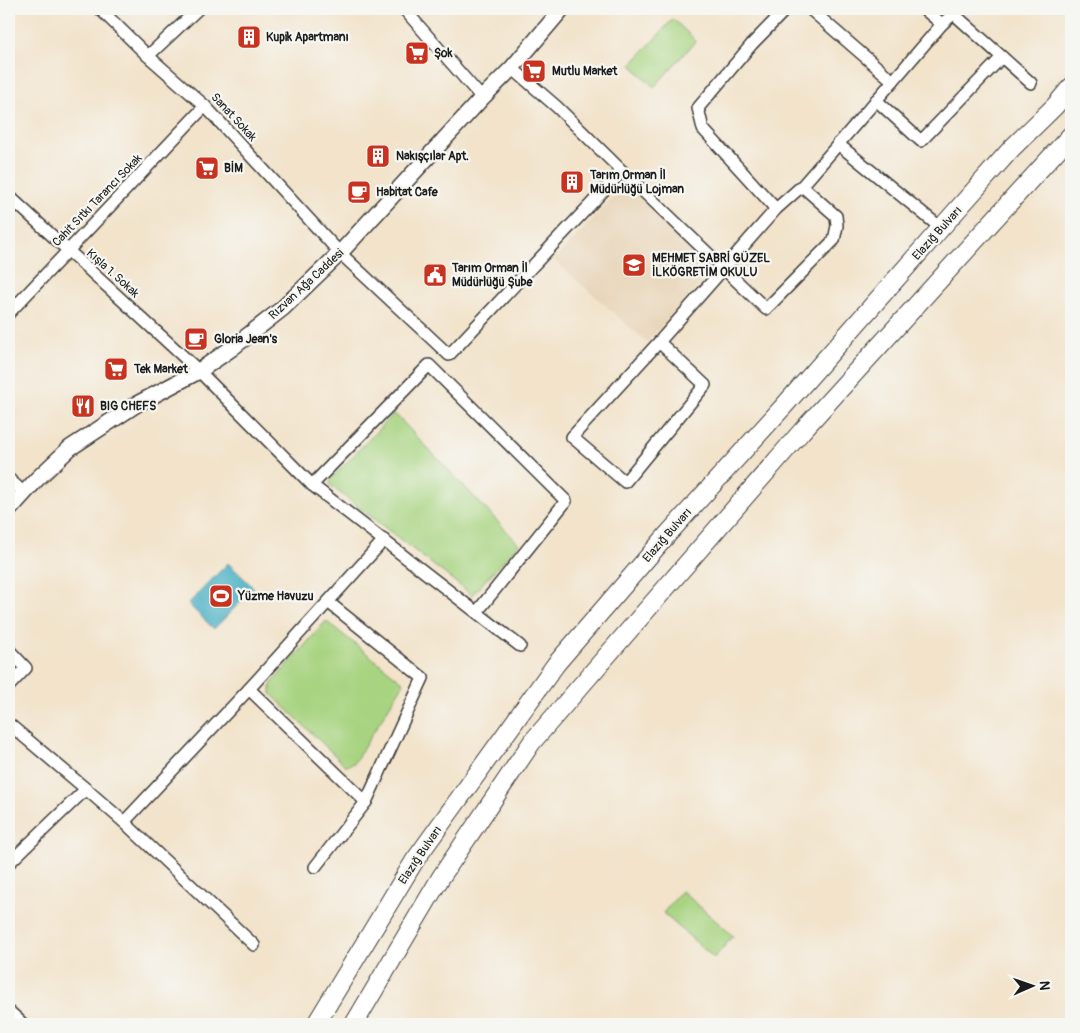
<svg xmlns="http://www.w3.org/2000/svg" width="1080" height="1033" font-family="Pangolin,sans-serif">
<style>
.built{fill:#e8d4b7}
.green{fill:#a8d481;stroke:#62784e}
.water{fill:#45afc3;stroke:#306670}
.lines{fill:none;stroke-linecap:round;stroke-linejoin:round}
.street-casing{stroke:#3c3a36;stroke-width:14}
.secondary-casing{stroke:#3c3a36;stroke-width:18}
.primary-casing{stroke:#3c3a36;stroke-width:20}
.street{stroke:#fff;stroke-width:11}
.secondary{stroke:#fff;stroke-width:15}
.primary{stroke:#fff;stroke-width:18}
.labels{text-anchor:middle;stroke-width:4.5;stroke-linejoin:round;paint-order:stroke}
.poi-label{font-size:12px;font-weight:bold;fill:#1c1c1c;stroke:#f6f6f2;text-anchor:start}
.street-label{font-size:12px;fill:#1c1c1c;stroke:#f6f6f2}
</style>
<rect width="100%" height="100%" fill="#f6f6f2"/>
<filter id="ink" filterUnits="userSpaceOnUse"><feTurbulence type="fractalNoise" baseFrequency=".02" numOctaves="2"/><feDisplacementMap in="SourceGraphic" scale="10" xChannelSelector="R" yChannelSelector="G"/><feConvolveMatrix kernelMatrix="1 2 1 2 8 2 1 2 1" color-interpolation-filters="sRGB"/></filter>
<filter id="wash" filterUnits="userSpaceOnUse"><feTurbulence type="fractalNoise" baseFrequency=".0096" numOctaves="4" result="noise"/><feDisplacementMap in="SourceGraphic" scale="20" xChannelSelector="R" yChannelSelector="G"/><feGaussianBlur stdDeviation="1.12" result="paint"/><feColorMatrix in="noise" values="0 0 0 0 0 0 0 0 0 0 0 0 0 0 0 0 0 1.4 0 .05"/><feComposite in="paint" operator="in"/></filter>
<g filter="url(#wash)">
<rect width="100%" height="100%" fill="#f2e3ca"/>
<path class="built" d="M626 184 713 270 647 342 554 260Z"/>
<g class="green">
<path d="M673 19 696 41 654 87 631 65Z"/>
<path d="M394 413 519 544 472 595 330 485 331 479Z"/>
<path d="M326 621 404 683 354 763 346 766 271 694V684Z"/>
<path d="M682 891 733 936 714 958 663 913Z"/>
</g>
<path class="water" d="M228 563 254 588 214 629 188 604Z"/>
</g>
<g filter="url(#ink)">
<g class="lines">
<g class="street-casing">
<g id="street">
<path d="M100 9 148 56 205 106 340 253 449 355 622 171 766 309 834 240 837 226 836 216 802 186"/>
<path d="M404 9 482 98"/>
<path d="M924 9 942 24"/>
<path d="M954 14 1031 83"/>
<path d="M148 56 198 9"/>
<path d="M512 68 557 107 622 171"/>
<path d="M893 81 942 24 959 9"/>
<path d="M876 100 921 141 1002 57"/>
<path d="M838 144 941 228"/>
<path d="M9 196 199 371 312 485 520 646"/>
<path d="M776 209 703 129 698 108 752 44 786 9"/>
<path d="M9 313 205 106"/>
<path d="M659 342 705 385 625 482 572 437 659 342 776 209 802 186 893 81 810 9"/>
<path d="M9 479 24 493"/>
<path d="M312 485 429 365 566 501 477 612"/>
<path d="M328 602 423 678 366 802"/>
<path d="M9 650 26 668 9 686"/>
<path d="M249 689 366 802 315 867"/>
<path d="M9 724 86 789"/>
<path d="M124 822 249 689 384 540"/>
<path d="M9 863 86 789 124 822 254 945"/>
</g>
</g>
<g class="secondary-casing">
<g id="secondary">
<path d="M9 510 37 479 70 448 137 404 199 371 232 348 283 308 340 253 482 98 512 68 562 9"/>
<path d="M9 1014 20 1024"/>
</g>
</g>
<g class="primary-casing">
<g id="primary">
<path d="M316 1024 415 860 556 664 667 535 783 407 941 228 1012 148 1055 106 1071 87"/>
<path d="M354 1024 441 877 532 742 802 431 1071 135"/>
</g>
</g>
<use href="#street" class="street"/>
<use href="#secondary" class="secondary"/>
<use href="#primary" class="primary"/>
</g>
</g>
<defs>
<g id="building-square" transform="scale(1.25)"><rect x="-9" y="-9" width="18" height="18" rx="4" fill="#c8321e" stroke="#f6f6f2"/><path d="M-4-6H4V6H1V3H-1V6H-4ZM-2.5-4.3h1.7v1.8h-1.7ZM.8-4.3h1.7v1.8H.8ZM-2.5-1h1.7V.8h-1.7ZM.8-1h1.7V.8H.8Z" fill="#fff"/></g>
<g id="supermarket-square" transform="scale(1.25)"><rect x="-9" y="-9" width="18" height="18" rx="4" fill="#c8321e" stroke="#f6f6f2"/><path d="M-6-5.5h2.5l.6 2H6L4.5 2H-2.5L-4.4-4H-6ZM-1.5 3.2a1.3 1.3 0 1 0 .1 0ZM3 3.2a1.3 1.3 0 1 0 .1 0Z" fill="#fff"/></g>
<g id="cafe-square" transform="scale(1.25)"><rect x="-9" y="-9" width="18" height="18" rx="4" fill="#c8321e" stroke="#f6f6f2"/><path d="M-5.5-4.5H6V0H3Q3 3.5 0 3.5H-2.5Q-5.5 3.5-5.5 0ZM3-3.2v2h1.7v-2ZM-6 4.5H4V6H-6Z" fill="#fff"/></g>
<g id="school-square" transform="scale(1.25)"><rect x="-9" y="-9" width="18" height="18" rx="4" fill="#c8321e" stroke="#f6f6f2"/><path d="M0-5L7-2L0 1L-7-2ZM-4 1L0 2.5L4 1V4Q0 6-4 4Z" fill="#fff"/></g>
<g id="civic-square" transform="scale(1.25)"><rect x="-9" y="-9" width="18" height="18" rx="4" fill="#c8321e" stroke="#f6f6f2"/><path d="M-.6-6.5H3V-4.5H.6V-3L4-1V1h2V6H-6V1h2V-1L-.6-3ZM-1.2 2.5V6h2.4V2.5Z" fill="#fff"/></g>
<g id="restaurant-square" transform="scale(1.25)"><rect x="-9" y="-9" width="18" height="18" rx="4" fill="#c8321e" stroke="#f6f6f2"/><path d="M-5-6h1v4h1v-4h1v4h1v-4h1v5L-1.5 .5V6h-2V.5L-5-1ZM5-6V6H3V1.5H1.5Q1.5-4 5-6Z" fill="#fff"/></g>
<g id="stadium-square" transform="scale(1.25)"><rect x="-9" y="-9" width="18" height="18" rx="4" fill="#c8321e" stroke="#f6f6f2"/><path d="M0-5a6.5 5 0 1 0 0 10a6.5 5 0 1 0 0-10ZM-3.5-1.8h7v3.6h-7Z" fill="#fff"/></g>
</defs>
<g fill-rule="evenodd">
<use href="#building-square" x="249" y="37"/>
<use href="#supermarket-square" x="417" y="53"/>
<use href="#supermarket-square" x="534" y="71"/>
<use href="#building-square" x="378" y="156"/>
<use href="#supermarket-square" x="207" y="168"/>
<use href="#building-square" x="572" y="182"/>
<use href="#cafe-square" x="359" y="192"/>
<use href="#school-square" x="634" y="265"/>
<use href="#civic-square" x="435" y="275"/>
<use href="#cafe-square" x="196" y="339"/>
<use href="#supermarket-square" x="116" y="369"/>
<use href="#restaurant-square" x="83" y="406"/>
<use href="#stadium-square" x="221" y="596"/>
</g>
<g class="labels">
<g class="poi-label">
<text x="266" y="41">Kupik Apartmanı</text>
<text x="434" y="57">Şok</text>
<text x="552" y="75">Mutlu Market</text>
<text x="396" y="160">Nakışçılar Apt.</text>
<text x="224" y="172">BİM</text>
<text x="590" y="179">Tarım Orman İl<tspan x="590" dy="14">Müdürlüğü Lojman</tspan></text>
<text x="376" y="196">Habitat Cafe</text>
<text x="652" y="262">MEHMET SABRİ GÜZEL<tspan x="652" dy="14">İLKÖGRETİM OKULU</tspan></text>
<text x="452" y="272">Tarım Orman İl<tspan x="452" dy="14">Müdürlüğü Şube</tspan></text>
<text x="214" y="343">Gloria Jean's</text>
<text x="134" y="373">Tek Market</text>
<text x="100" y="410">BIG CHEFS</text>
<text x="238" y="600">Yüzme Havuzu</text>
</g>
<g class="street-label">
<text transform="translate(234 117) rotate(47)" y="4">Sanat Sokak</text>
<text transform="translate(97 200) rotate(-46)" y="4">Cahit Sıtkı Tarancı Sokak</text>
<text transform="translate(937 233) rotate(-48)" y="4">Elazığ Bulvarı</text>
<text transform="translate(113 273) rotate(42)" y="4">Kışla 1. Sokak</text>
<text transform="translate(306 284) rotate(-43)" y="4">Rızvan Ağa Caddesi</text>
<text transform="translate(667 535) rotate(-49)" y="4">Elazığ Bulvarı</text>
<text transform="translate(420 855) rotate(-56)" y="4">Elazığ Bulvarı</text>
</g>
</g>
<rect width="1080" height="1033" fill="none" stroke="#f6f6f2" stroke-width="30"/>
<g transform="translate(1032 986) rotate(88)" stroke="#f6f6f2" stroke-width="4" paint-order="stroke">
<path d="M0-4L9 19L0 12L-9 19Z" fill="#1c1c1c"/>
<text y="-8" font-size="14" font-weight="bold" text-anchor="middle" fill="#1c1c1c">N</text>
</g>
</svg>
